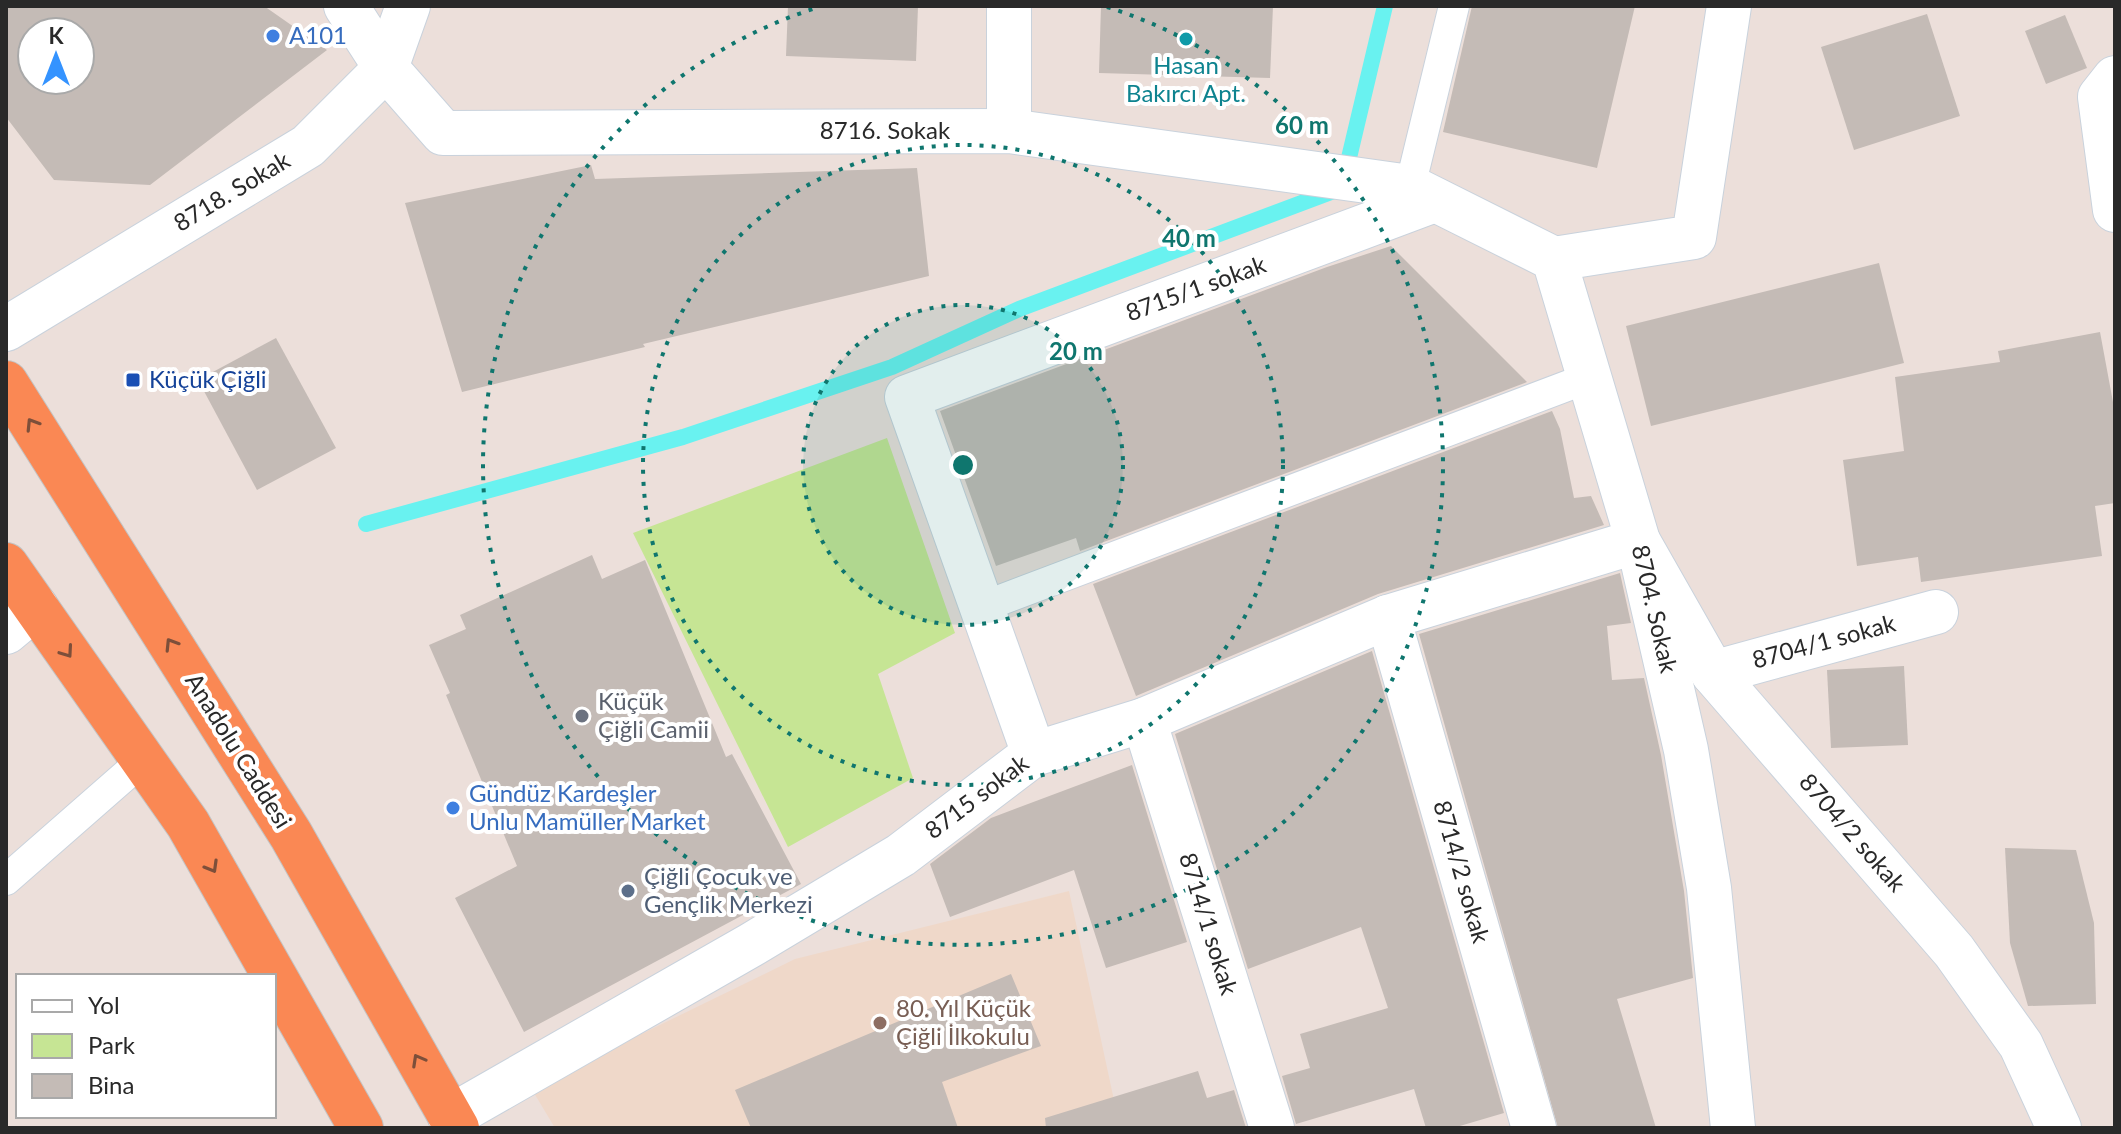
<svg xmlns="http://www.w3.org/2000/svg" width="2121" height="1134" font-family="Lato,sans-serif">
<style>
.education{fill:#efd8c9}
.green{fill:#c6e594}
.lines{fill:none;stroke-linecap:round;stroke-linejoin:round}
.stream{stroke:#69f2f0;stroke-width:16}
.building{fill:#c4bbb6;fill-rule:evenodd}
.service-casing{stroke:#c9d2dc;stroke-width:32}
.minor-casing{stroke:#c9d2dc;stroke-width:46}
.trunk-casing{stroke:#c3c3c3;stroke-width:46}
.service{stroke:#fff;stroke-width:30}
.minor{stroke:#fff;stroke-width:44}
.trunk{stroke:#fa8854;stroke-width:44}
.oneway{stroke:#7d4f3a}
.ring{fill:none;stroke:#0f766e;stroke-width:4;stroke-dasharray:4 8}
.shop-dot{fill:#3f7fe0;stroke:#fff;stroke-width:3}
.culture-dot{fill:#0f9aa8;stroke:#fff;stroke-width:3}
.transit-dot{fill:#1a4fb4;stroke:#fff;stroke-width:3}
.worship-dot{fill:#6b7280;stroke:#fff;stroke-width:3}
.service-dot{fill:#5c6f8a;stroke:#fff;stroke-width:3}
.education-dot{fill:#8d6e63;stroke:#fff;stroke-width:3}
.labels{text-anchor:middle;stroke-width:8;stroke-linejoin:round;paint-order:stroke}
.shop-label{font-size:24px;fill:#366cbe;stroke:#fff;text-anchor:start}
.culture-label{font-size:24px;fill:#0d838f;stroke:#fff}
.street-label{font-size:24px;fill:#292929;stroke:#fff}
.transit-label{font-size:24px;fill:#164399;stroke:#fff;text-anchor:start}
.worship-label{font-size:24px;fill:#5b616d;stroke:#fff;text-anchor:start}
.service-label{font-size:24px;fill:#4e5e75;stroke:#fff;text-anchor:start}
.education-label{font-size:24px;fill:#785e54;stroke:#fff;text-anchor:start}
.centre{fill:#0f766e;stroke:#fff;stroke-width:4}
.ring-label{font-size:24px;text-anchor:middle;font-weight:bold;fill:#0f766e;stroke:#fff;stroke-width:8;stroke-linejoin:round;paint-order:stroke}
</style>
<rect width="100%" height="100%" fill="#ecdfda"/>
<path class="education" d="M1069 891 1120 1128H555L531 1088 795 959Z"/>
<path class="green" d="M887 438 955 633 878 674 913 778 788 847 633 533Z"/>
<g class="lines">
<g class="stream">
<path d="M1348 162 1385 6"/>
<path d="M366 524 683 437 892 367 1019 309 1339 189"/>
</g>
</g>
<g class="building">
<path d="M6 6H264L327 50 150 185 54 180 6 117ZM32 32H80V80H32Z"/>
<path d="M788 6H918L916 61 786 56Z"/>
<path d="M1101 6H1273L1270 78 1099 73Z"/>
<path d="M1472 6H1635L1597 168 1443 132Z"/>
<path d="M1927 14 1960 116 1854 150 1821 47Z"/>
<path d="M2065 15 2087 68 2046 84 2025 31Z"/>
<path d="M591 165 595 179 917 168 929 276 643 344 645 347 462 392 405 203Z"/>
<path d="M1391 246 1527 382 1080 551 1076 538 996 566 940 411 1327 267Z"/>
<path d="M1879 263 1904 363 1651 426 1626 326Z"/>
<path d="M2100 332 2115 413V503L2095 506 2102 556 1921 582 1918 557 1857 566 1843 460 1904 451 1895 377 2000 362 1998 351Z"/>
<path d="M276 338 336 448 257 490 198 380Z"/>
<path d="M1552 411 1560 429 1574 498 1591 496 1604 525 1378 594 1136 696 1093 584Z"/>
<path d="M592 555 602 579 645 560 726 757 732 754 801 884 524 1032 455 898 517 866 446 695 450 693 429 645 466 629 460 615Z"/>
<path d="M1620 573 1631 623 1607 626 1612 680 1644 678 1661 755 1684 891 1693 978 1617 999 1656 1128H1558L1419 634Z"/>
<path d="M1372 651 1504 1113 1453 1128H1426L1414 1089 1296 1124 1282 1076 1310 1068 1300 1034 1388 1008 1361 927 1248 969 1175 734Z"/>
<path d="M1904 666 1908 745 1831 748 1827 670Z"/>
<path d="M1132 765 1187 942 1106 968 1074 870 950 917 930 864 991 818Z"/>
<path d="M2005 848 2076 850 2094 923 2096 1004 2028 1006 2010 943Z"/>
<path d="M1011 974 1041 1046 942 1082 958 1128H751L735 1090Z"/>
<path d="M1198 1071 1207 1098 1234 1090 1246 1128H1046L1045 1118Z"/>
</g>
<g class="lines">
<g class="service-casing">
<g id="service">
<path d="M1410 187 1454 6"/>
<path d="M982 607 1588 378"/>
<path d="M6 880 143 760"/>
</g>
</g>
<g class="minor-casing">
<g id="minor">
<path d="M346 6 386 68 443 133 1009 131 1410 187 1554 259 1638 541 1686 750 1709 888 1733 1128"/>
<path d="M2115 78 2100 97 2115 210"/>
<path d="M1009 131V6"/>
<path d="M1554 259 1694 237 1729 6"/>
<path d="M6 329 308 146 386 68 408 6"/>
<path d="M1388 617 1534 1128"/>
<path d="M6 632 36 607"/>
<path d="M1713 673 1936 612"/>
<path d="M1144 720 1272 1128"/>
<path d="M1034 754 907 397 1435 200"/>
<path d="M450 1117 751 945 901 855 1034 754 1144 720 1388 617 1638 541 1713 673 1954 951 2021 1045 2059 1128"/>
</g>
</g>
<g class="trunk-casing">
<g id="trunk">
<path d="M6 383 291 835 457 1128"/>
<path d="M6 565 188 824 361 1128"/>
</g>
</g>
<use href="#service" class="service"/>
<use href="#minor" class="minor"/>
<use href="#trunk" class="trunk"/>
</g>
<defs><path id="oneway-chevron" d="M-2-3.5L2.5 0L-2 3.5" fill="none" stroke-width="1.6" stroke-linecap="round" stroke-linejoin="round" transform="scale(2)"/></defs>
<g class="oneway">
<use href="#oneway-chevron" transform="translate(32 424) rotate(-122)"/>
<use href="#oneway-chevron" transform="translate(171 644) rotate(-122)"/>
<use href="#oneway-chevron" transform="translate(67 652) rotate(55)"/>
<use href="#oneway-chevron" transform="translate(212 867) rotate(60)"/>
<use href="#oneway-chevron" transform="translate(418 1060) rotate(-119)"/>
</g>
<circle cx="963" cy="465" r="160" fill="#0f766e" fill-opacity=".12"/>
<g class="ring">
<circle cx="963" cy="465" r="160"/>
<circle cx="963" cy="465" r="320"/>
<path d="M1107 7A480 480 0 1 1 819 7"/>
</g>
<g class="shop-dot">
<circle cx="273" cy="36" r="8"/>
<circle cx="453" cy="808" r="8"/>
</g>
<circle class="culture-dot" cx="1186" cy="39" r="8"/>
<rect class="transit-dot" x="125" y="372" width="16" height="16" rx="4"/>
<circle class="worship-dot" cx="582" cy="716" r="8"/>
<circle class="service-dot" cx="628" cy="891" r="8"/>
<circle class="education-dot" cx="880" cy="1023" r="8"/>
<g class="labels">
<g class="shop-label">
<text x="289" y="44">A101</text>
<text x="469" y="802">Gündüz Kardeşler<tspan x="469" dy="28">Unlu Mamüller Market</tspan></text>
</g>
<g class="culture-label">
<text x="1186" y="74">Hasan<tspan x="1186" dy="28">Bakırcı Apt.</tspan></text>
</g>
<g class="street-label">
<text x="885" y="139">8716. Sokak</text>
<text transform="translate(232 192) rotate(-31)" y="8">8718. Sokak</text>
<text transform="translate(1196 289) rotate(-20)" y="8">8715/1 sokak</text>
<text transform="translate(1654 609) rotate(77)" y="8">8704. Sokak</text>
<text transform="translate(1824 642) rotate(-15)" y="8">8704/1 sokak</text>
<text transform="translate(238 751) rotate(58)" y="8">Anadolu Caddesi</text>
<text transform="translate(977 797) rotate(-37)" y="8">8715 sokak</text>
<text transform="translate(1852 833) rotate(49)" y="8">8704/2 sokak</text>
<text transform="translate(1461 872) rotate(74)" y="8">8714/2 sokak</text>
<text transform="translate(1208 924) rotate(73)" y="8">8714/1 sokak</text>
</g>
<g class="transit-label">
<text x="149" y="388">Küçük Çiğli</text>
</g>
<g class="worship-label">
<text x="598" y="710">Küçük<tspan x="598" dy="28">Çiğli Camii</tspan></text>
</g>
<g class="service-label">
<text x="644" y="885">Çiğli Çocuk ve<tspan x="644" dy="28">Gençlik Merkezi</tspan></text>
</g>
<g class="education-label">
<text x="896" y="1017">80. Yıl Küçük<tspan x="896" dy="28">Çiğli İlkokulu</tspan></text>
</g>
</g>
<circle cx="963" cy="465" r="12" class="centre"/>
<g class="ring-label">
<text x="1302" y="134">60 m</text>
<text x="1189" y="247">40 m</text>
<text x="1076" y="360">20 m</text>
</g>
<rect width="2121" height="1134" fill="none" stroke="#292929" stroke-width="16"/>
<rect x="16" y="974" width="260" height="144" fill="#ffffff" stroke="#a9a9a9" stroke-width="2"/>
<rect x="32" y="1000" width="40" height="12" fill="#ffffff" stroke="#a9a9a9" stroke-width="2"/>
<text x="88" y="1014" font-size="24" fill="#292929">Yol</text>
<rect x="32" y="1034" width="40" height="24" fill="#c6e594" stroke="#a9a9a9" stroke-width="2"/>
<text x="88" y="1054" font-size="24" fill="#292929">Park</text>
<rect x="32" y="1074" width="40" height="24" fill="#c4bbb6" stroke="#a9a9a9" stroke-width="2"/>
<text x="88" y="1094" font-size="24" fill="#292929">Bina</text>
<g transform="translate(56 56)"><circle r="38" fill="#ffffff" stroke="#a9a9a9" stroke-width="2"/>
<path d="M0-6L14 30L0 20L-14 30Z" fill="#3493ff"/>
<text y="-12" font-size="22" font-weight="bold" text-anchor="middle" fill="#292929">K</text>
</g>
</svg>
